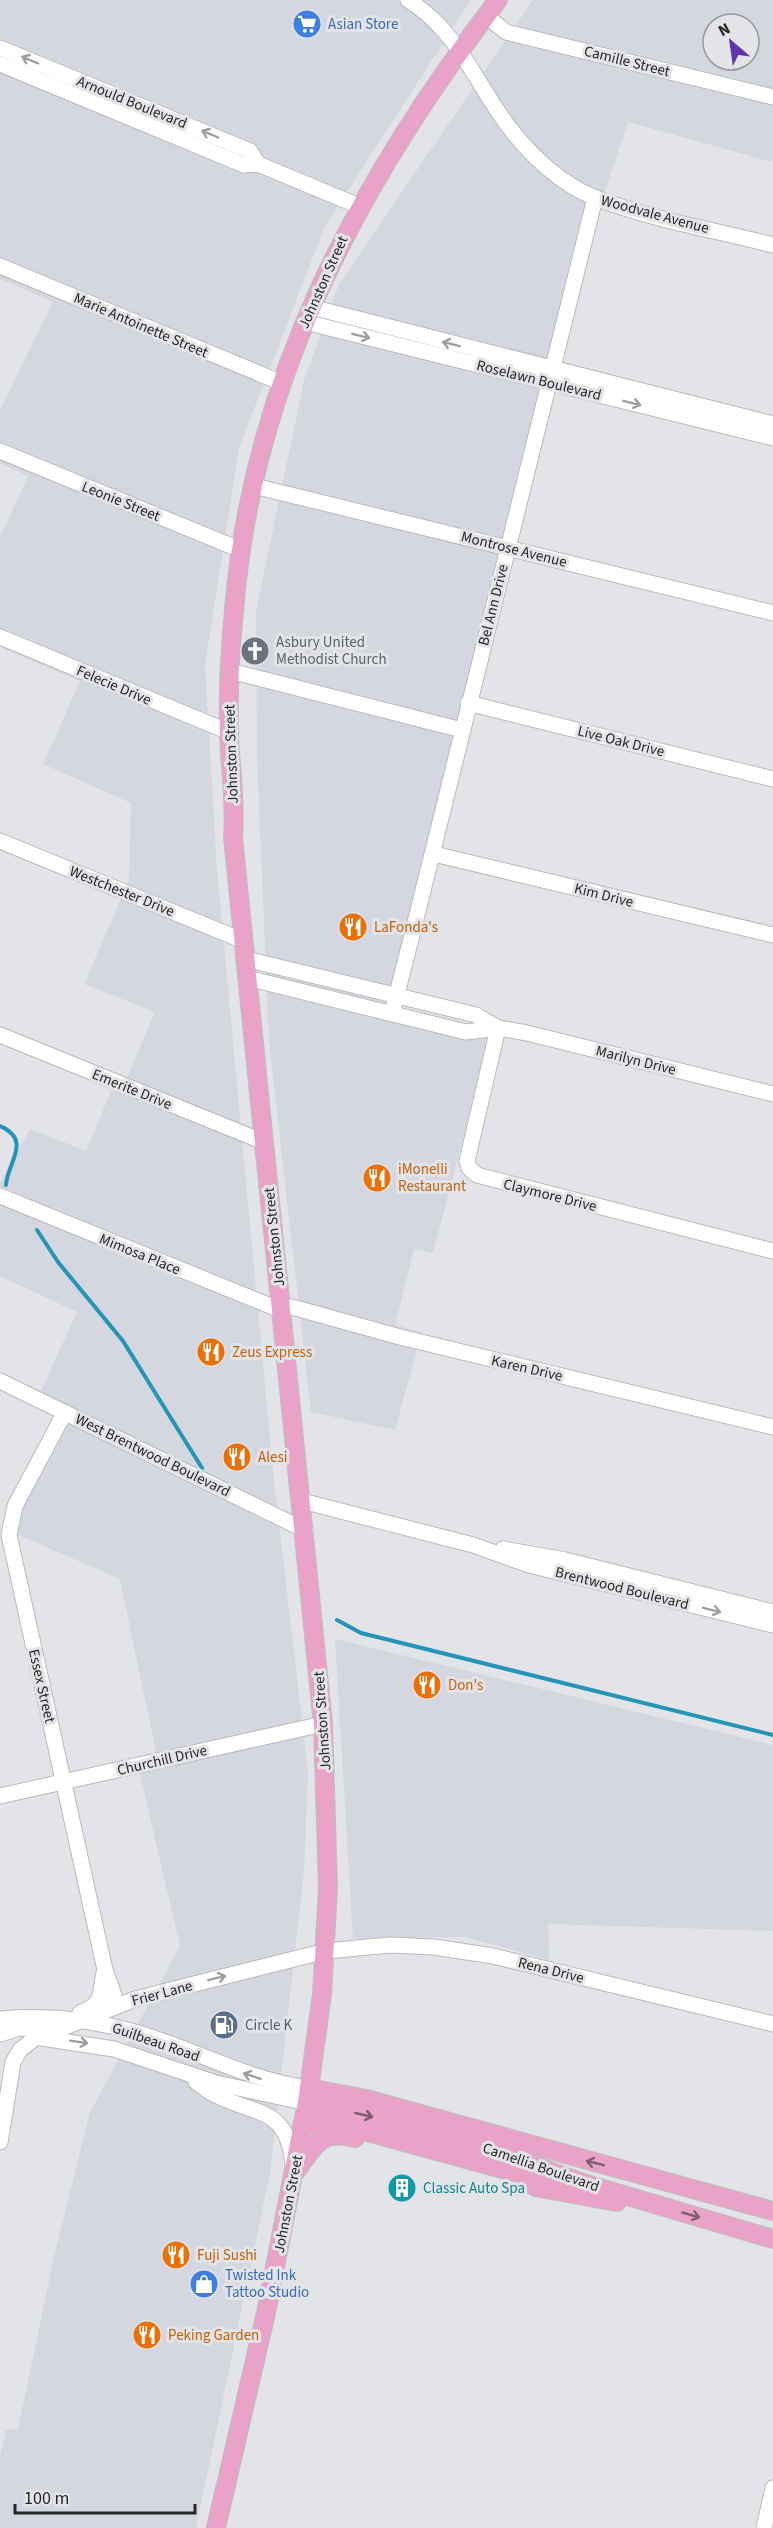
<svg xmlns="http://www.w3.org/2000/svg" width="773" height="2528" font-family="'Source Sans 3',sans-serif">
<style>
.built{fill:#d4d7e0;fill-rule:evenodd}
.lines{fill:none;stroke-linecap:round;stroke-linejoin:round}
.stream{stroke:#2595b7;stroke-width:4}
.minor-casing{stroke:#bababd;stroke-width:17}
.major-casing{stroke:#bebebe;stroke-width:20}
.minor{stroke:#fff;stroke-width:15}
.major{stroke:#e9a3c8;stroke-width:18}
.oneway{stroke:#9e9e9e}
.oneway2{stroke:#7e5f70}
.labels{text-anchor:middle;stroke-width:6;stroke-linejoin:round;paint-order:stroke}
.shop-label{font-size:15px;fill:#366cbe;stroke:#e3e4e7;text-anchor:start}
.street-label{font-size:15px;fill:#272728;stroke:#e3e4e7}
.worship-label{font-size:15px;fill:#5b616d;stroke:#e3e4e7;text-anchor:start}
.food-label{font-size:15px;fill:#c56008;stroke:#e3e4e7;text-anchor:start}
.service-label{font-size:15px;fill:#4e5e75;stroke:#e3e4e7;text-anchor:start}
.culture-label{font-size:15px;fill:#0d838f;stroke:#e3e4e7;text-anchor:start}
</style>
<rect width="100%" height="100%" fill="#e3e4e7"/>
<g class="built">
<path d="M0 0H471L325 226 239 448 205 665 217 871 274 1482 308 1772 304 1871 270 2173 196 2528H0V2456L6 2430 18 2429 54 2257 90 2112 180 1946 136 1757 156 1752 120 1579 14 1533 16 1516 70 1415 37 1399 77 1312 0 1276V1183L30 1129 86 1151 111 1091 121 1092 155 1012 84 984 129 880 131 803 43 764 80 681 0 647V537L28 476 0 463V410L53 302 0 279Z"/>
<path d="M533 0H773V158L772 162 628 122 599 210 401 1008 491 1031 433 1253 414 1249 395 1325 422 1332 395 1430 311 1412 269 1041 257 757 256 612 304 380 339 284ZM713 24H749V60H713Z"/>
<path d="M335 1639 773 1745V1931L548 1924 549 1960 465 1937 353 1939Z"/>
</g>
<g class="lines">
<g class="stream">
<path d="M0 1126C33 1140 7 1163 6 1185"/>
<path d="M37 1230 58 1262 123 1341 202 1468"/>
<path d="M337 1620 361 1633 773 1735"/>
</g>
<g class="minor-casing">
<g id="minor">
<path d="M408 0C459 32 474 81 509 127 531 156 562 185 596 198 653 220 715 230 773 245"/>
<path d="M486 16 506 32 773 97"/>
<path d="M0 48 250 151 258 164"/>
<path d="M0 64 244 165 258 164 359 206"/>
<path d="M0 266 282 383"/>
<path d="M311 307 773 424"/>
<path d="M305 322 773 438"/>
<path d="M0 451 241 550"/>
<path d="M254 486 773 613"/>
<path d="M0 637 229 732"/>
<path d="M230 671 462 730"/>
<path d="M468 703 773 779"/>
<path d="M0 841 244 941"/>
<path d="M434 854 773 935"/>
<path d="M246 959 476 1015 498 1028 467 1161 469 1168 477 1175 773 1251"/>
<path d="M247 978 466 1032 498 1028 527 1033 773 1094"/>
<path d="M392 1013C462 742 528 470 595 198"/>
<path d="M0 1035 264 1142"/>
<path d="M0 1196 273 1307H292L400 1337 773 1427"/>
<path d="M0 1381 305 1530"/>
<path d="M65 1412 15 1506 9 1535 105 1970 114 1995 109 2009"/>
<path d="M302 1501 473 1545 529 1565 773 1625"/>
<path d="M503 1549 565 1560 773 1612"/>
<path d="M0 1796 323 1724"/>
<path d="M80 2013C105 2003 99 1994 104 1973"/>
<path d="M0 2019C45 2015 88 2019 131 2031 194 2048 242 2079 309 2088"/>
<path d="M0 2034 19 2028 60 2029 135 1999 326 1951 390 1945 434 1947 493 1956 773 2024"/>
<path d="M42 2038 114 2049 216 2083 307 2103"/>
<path d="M196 2082C203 2087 211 2094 220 2097 261 2116 287 2109 293 2164"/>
<path d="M0 2142 13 2062 20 2050 35 2038"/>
<path d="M764 2528 773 2488"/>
</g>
</g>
<g class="major-casing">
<g id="major">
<path d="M309 2088 366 2099 773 2211"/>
<path d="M307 2103 471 2143 583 2183 773 2239"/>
<path d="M302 2126 327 2122 339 2124 550 2182"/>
<path d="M297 2170C315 2145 321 2129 355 2138"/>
<path d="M535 2187 617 2202"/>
<path d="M216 2528 266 2313 307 2103 322 1994 328 1888 323 1724 233 837C236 803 230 767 229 733 228 692 230 651 234 611 252 380 359 181 498 0"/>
</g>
</g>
<use href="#minor" class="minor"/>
<use href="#major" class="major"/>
</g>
<defs><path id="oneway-shaft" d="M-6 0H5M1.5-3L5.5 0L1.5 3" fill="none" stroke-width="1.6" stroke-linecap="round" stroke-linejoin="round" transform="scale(1.5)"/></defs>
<g class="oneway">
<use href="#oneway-shaft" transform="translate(30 60) rotate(-157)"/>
<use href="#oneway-shaft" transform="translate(210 134) rotate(-157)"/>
<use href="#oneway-shaft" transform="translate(361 336) rotate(14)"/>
<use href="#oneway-shaft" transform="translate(451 344) rotate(-166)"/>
<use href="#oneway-shaft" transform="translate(632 403) rotate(14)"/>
<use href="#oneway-shaft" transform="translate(712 1610) rotate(14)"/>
<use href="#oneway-shaft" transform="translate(217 1978) rotate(-14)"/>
<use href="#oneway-shaft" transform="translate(79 2042) rotate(9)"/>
<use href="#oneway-shaft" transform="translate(252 2076) rotate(-162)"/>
</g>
<g class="oneway2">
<use href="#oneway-shaft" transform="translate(364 2115) rotate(13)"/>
<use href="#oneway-shaft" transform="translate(595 2163) rotate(-166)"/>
<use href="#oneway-shaft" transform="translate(691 2215) rotate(16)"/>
</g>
<defs>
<g id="supermarket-disc" transform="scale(1.5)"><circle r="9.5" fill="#3f7fe0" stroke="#e3e4e7"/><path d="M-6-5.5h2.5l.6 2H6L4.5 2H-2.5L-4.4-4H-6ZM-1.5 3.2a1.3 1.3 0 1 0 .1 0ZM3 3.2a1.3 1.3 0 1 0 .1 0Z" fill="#fff"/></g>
<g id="church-disc" transform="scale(1.5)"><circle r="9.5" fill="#6b7280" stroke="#e3e4e7"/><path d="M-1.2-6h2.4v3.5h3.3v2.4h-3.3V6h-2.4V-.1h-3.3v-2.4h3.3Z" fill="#fff"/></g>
<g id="restaurant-disc" transform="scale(1.5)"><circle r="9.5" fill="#e8710a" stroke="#e3e4e7"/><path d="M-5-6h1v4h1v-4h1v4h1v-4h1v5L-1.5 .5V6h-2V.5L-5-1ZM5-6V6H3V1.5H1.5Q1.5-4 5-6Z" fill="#fff"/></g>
<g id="fuel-disc" transform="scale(1.5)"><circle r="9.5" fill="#5c6f8a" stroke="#e3e4e7"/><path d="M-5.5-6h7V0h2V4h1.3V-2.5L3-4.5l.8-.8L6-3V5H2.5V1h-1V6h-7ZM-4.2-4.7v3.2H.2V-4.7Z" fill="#fff"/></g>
<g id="building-disc" transform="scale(1.5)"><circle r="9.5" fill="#0f9aa8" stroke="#e3e4e7"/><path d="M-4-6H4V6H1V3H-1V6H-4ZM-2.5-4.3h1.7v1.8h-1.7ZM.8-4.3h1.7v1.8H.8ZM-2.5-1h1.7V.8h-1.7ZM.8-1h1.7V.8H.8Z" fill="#fff"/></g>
<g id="shop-disc" transform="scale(1.5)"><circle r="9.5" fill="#3f7fe0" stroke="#e3e4e7"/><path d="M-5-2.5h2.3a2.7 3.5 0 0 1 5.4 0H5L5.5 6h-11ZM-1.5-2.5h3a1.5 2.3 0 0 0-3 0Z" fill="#fff"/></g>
</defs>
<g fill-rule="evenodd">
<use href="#supermarket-disc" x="307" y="24"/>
<use href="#church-disc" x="255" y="651"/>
<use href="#restaurant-disc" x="353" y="927"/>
<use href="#restaurant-disc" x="377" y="1178"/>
<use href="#restaurant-disc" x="211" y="1352"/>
<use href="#restaurant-disc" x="237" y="1457"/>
<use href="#restaurant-disc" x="427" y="1685"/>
<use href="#fuel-disc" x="224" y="2025"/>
<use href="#building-disc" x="402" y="2188"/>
<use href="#restaurant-disc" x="176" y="2255"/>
<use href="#shop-disc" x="204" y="2284"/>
<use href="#restaurant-disc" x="147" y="2335"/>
</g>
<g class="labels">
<g class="shop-label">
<text x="328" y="29">Asian Store</text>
<text x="225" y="2280">Twisted Ink<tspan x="225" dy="17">Tattoo Studio</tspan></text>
</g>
<g class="street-label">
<text transform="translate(627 61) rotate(14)" y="5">Camille Street</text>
<text transform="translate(132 102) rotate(22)" y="5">Arnould Boulevard</text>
<text transform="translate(655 214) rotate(15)" y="5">Woodvale Avenue</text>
<text transform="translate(323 282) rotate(-66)" y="5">Johnston Street</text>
<text transform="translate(141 325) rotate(23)" y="5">Marie Antoinette Street</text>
<text transform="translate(539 380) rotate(14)" y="5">Roselawn Boulevard</text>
<text transform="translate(121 501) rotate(22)" y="5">Leonie Street</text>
<text transform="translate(514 549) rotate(14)" y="5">Montrose Avenue</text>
<text transform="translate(493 605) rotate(-76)" y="5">Bel Ann Drive</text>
<text transform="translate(114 685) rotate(23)" y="5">Felecie Drive</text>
<text transform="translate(621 741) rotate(14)" y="5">Live Oak Drive</text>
<text transform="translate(231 754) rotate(-92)" y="5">Johnston Street</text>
<text transform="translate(122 891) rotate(22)" y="5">Westchester Drive</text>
<text transform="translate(604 895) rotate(14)" y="5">Kim Drive</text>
<text transform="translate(636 1060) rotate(14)" y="5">Marilyn Drive</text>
<text transform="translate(132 1089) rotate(22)" y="5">Emerite Drive</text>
<text transform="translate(550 1195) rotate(14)" y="5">Claymore Drive</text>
<text transform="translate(274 1237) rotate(-96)" y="5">Johnston Street</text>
<text transform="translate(140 1254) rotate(22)" y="5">Mimosa Place</text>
<text transform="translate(527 1368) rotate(13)" y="5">Karen Drive</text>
<text transform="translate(153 1455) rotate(26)" y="5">West Brentwood Boulevard</text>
<text transform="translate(622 1588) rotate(14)" y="5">Brentwood Boulevard</text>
<text transform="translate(42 1686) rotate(77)" y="5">Essex Street</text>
<text transform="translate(322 1721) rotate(-94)" y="5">Johnston Street</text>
<text transform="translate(162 1760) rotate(-13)" y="5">Churchill Drive</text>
<text transform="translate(551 1970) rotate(14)" y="5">Rena Drive</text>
<text transform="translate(162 1993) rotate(-15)" y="5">Frier Lane</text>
<text transform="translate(156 2042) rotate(19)" y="5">Guilbeau Road</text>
<text transform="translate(541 2167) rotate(19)" y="5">Camellia Boulevard</text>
<text transform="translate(288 2204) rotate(-79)" y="5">Johnston Street</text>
</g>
<g class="worship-label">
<text x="276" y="647">Asbury United<tspan x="276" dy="17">Methodist Church</tspan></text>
</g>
<g class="food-label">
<text x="374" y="932">LaFonda's</text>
<text x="398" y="1174">iMonelli<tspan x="398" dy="17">Restaurant</tspan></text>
<text x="232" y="1357">Zeus Express</text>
<text x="258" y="1462">Alesi</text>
<text x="448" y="1690">Don's</text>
<text x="197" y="2260">Fuji Sushi</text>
<text x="168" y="2340">Peking Garden</text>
</g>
<g class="service-label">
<text x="245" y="2030">Circle K</text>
</g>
<g class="culture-label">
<text x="423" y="2193">Classic Auto Spa</text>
</g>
</g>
<g transform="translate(731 42) rotate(331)"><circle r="28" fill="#e3e4e7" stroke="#98989b" stroke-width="1.5"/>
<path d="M0-4.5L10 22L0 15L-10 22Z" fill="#6333ab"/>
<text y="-9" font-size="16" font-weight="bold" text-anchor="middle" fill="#272728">N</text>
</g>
<path d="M15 2504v9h180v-9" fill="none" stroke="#272728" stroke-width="3"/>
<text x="24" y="2504" font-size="18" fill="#272728" stroke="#e3e4e7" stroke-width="4.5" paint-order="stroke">100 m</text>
</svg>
